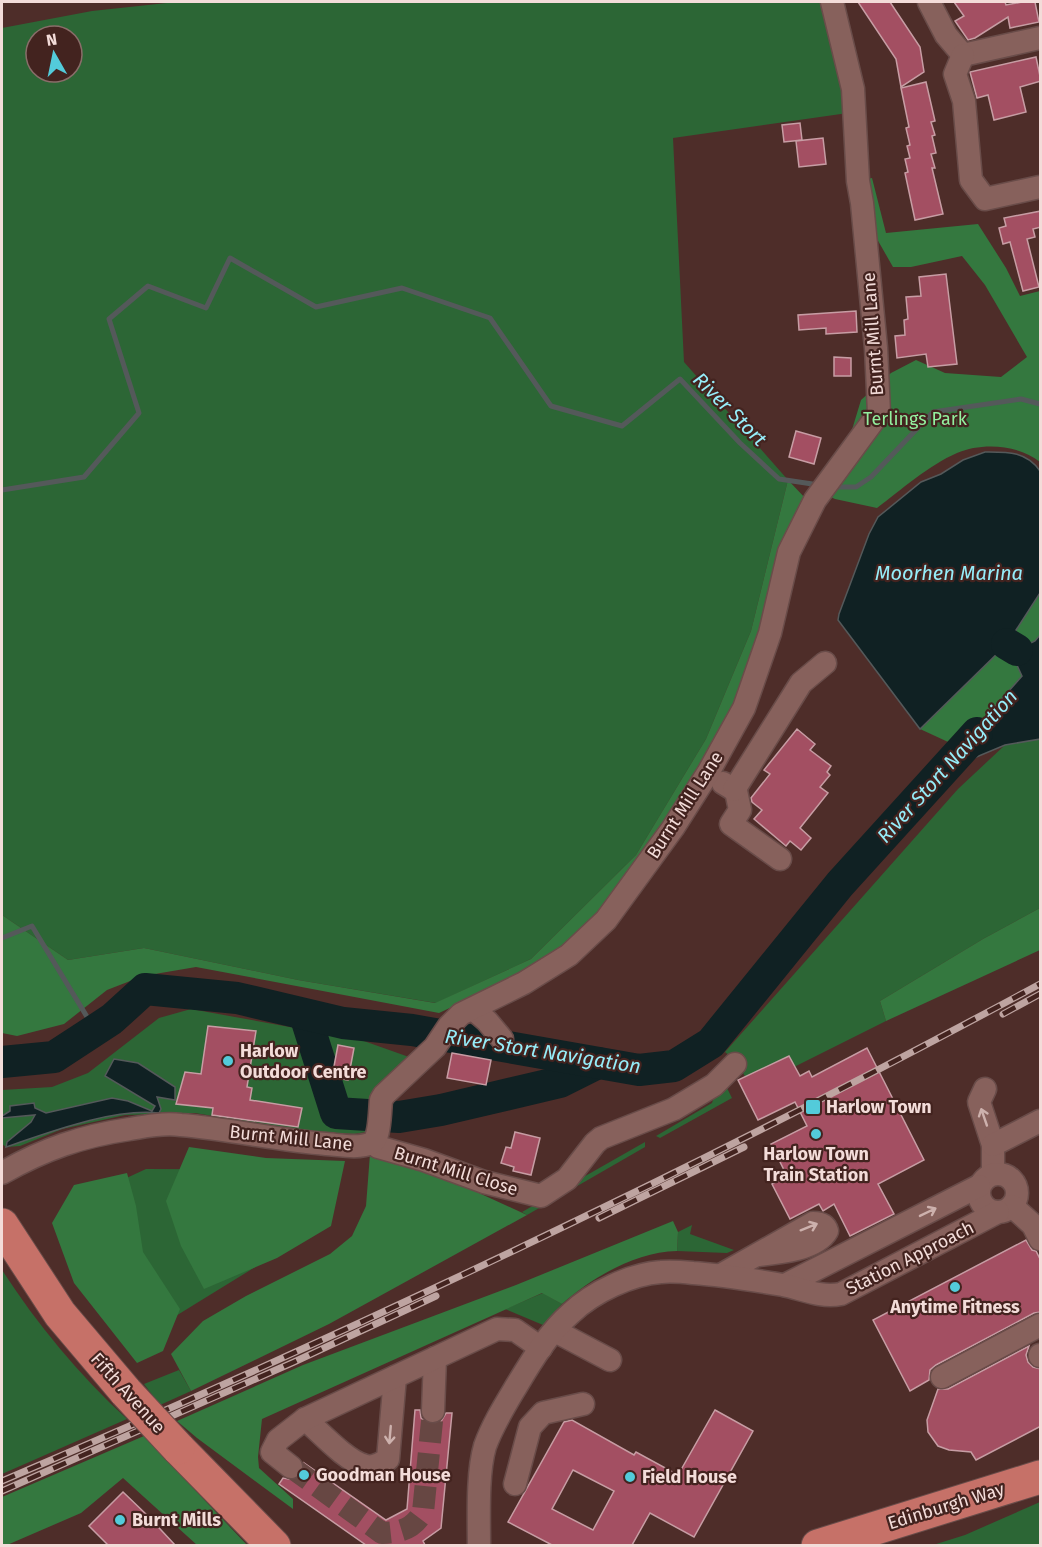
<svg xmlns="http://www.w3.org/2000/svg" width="1042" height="1547" font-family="'Fira Sans',sans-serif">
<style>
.green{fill:#2c6635;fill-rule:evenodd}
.forest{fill:#34783f}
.water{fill:#102123;stroke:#54595a;stroke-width:1.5}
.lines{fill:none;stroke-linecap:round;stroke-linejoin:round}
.stream{stroke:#54595a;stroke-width:5}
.river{stroke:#102123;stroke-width:32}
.building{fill:#a34f62;stroke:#c79da4;stroke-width:1.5;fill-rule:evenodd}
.minor-tunnel{stroke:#674743;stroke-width:22;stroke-dasharray:22 11;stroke-linecap:butt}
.minor-casing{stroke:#694c49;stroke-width:25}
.highway-casing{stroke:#694c49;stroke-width:35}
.minor{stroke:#87615c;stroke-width:22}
.highway{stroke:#c67168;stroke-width:33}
.rail-casing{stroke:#bea4a1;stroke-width:7}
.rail{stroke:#43231f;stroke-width:4.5;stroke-dasharray:14;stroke-linecap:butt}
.highway-bridge-casing{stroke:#694c49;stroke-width:35;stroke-linecap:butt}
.highway-bridge{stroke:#c67168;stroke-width:33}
.oneway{stroke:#cdb1ad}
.poi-dot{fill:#53cbda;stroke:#43231f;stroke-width:2}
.labels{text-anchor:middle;stroke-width:4.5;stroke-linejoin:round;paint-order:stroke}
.street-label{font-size:18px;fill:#f3dcd9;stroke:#43231f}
.park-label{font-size:18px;fill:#93ef9e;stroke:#43231f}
.poi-label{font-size:18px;font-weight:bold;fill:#f3dcd9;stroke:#43231f;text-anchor:start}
.water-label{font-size:20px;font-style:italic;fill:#96edf9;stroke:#43231f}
</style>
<rect width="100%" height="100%" fill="#4e2d29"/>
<g class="green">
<path d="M176 2H832L855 112 673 138 684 362 788 480 751 631 706 739 636 855 531 959 436 1003 298 980 144 948 68 960 2 915V28L92 11ZM36 36H72V72H36Z"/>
<path d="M1040 739V908L983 939 880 1001 886 1021 752 1088 743 1073 725 1084 732 1098 660 1138 656 1136 712 1103 716 1091 742 1066 725 1052 958 789 1005 745Z"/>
<path d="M191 1009 361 1040 409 1057C398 1067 381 1077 377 1091 372 1105 373 1119 366 1132L354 1134 302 1131 195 1113 125 1115 62 1129 20 1146 6 1147 2 1144V1090L52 1087 88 1073 159 1018Z"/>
<path d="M645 1142V1147L527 1215 522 1212Z"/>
<path d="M146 1169 328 1170 317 1229 153 1330 70 1204Z"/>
<path d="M692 1225 690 1234 734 1250 727 1253 677 1251 678 1232Z"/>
<path d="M2 1270C37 1324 79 1375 127 1419L2 1474Z"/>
<path d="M543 1293 562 1304 543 1325 505 1309Z"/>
<path d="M179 1370 191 1391 160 1405 144 1384Z"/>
<path d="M1040 1502V1545H933L965 1535Z"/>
</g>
<g class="forest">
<path d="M872 178 886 233 978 224 1006 268 1020 296 1040 291V462C1019 445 983 442 957 453 929 465 901 490 877 508L835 499 818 491 851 433 861 400 891 373 916 360 945 373 1001 377 1027 357 985 285 962 256 911 267H893L873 232 858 181Z"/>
<path d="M788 480 807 500 757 667 657 844 580 935 522 974 439 1013 196 967 143 976 107 990 64 1024 17 1036 2 1033V915L68 960 144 948 298 980 435 1003 531 959 636 855 706 739 751 631Z"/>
<path d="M1040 593V635L1035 641 1017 650 1016 663 1022 676 984 719 964 739 959 747 920 729 1007 644Z"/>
<path d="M1040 908V950L886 1021 880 1001 983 939Z"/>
<path d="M189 1147 266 1158 345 1161 331 1226 277 1258 204 1289 181 1246 166 1201Z"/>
<path d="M370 1154 420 1166 527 1215 329 1324 191 1391 171 1354 203 1321 246 1296 330 1254 352 1236 366 1206Z"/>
<path d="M127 1173 136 1206 143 1252 180 1309 163 1351 137 1363 74 1283 52 1223 74 1185Z"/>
<path d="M673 1221 678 1232 677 1251C635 1252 593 1277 562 1304L542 1293 262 1419 258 1457 259 1468 293 1499V1509L197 1438 177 1421 303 1365 516 1285Z"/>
<path d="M144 1436 247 1545H197L123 1478 81 1513 7 1545H2V1497Z"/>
</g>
<g class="water">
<path d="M985 452C1007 452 1026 451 1040 471V593L1007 644 920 729 838 620 839 614 869 534 878 517 921 482 941 474 963 460Z"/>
<path d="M1040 635V739L1005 745 962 763 948 764 964 739 984 719 1022 676 1016 663 1017 650 1035 641Z"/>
<path d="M464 1035 545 1049 544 1056 462 1042Z"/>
<path d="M114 1059 138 1063 175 1087V1100L157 1097 161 1109 159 1113C113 1108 50 1132 6 1147L7 1142 31 1122 35 1115 2 1118V1116L10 1111V1106L34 1103 35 1108 46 1113 112 1098 128 1101 152 1111 155 1106 105 1076Z"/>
</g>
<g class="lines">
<g class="stream">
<path d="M831 487H856L871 477 933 412 1021 399 1040 404"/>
<path d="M2 490 84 477 139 413 109 319 148 286 206 308 230 258 316 307 402 288 490 318 551 406 622 426 680 379 740 443 779 479 819 485"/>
<path d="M2 938 32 926 95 1030"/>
</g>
<g class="river">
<path d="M1007 644 1017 650"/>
<path d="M305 1015 336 1113 399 1117 441 1110 560 1082 598 1063"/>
<path d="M2 1062 54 1057 112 1019 145 989 237 998 343 1023 412 1030 639 1070 674 1066 711 1043 840 884 977 733"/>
</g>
</g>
<g class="building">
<path d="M858 2H890L920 47 924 72 901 87 896 59Z"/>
<path d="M954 2H1005L1006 5 1022 2H1035L1039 22 1010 28 1008 17 975 38 968 40 955 21 964 16Z"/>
<path d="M1036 57 1041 81 1020 87 1026 112 994 120 988 95 977 98 970 72Z"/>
<path d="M926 82 935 121 931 122 935 135 932 136 936 153 931 154 935 168H932L943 214 915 220 905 173 908 172 905 159 910 158 907 146 910 145 906 128 909 127 901 88Z"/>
<path d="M800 123 802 140 784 142 782 125Z"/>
<path d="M823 138 826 164 799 167 796 141Z"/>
<path d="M1041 211V227L1033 229 1035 237 1027 239 1039 287 1023 291 1010 242 1003 244 999 228 1006 226 1004 218Z"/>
<path d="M946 274 957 364 928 367 926 354 897 358 895 336 905 335 904 320 908 319 906 297 921 296 919 277Z"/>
<path d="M856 311 857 332 826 334V328L799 330 798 315Z"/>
<path d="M834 357 851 358V376H834Z"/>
<path d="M796 431 821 438 814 464 789 457Z"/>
<path d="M797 729 815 744 810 750 831 766 827 772 830 775 820 787 828 793 800 828 811 838 801 850 790 841 786 846 754 819 762 810 752 802 751 798 770 774 764 770Z"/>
<path d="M208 1026 256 1031 247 1087 252 1088 250 1100 302 1108 298 1127 212 1115 213 1108 176 1104 185 1072 201 1074Z"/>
<path d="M338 1045 354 1048 348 1080 332 1077Z"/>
<path d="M867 1048 924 1160 878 1184 894 1214 850 1236 834 1204 823 1211 819 1204 790 1219 772 1184 787 1176 771 1144 807 1126 795 1102 758 1120 738 1080 789 1056 800 1076 809 1071 812 1077Z"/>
<path d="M452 1053 491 1060 486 1085 447 1078Z"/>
<path d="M515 1132 540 1138 531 1175 513 1171 514 1167 501 1163 506 1147 511 1148Z"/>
<path d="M1026 1240 1032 1250 1036 1251 1041 1261V1312L1034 1313 936 1365 930 1370 929 1380 910 1391 873 1320Z"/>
<path d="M1029 1346 1026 1355 1028 1362 1033 1367 1041 1369V1426L976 1460 971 1452 949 1450 938 1446 928 1432 927 1420 938 1389H948Z"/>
<path d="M415 1410H420L421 1418 425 1422 432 1424 440 1423 446 1413H452L441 1528 423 1541 425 1545H366L279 1484 283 1478 295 1480 301 1476 304 1470V1463L386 1520 407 1509Z"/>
<path d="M715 1410 753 1431 694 1537 650 1513 632 1545H552L508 1522 564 1422 572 1420 634 1455 636 1452 678 1475ZM573 1470 614 1491 593 1530 552 1509Z"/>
<path d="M123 1492 148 1516 175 1545H108L89 1526Z"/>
</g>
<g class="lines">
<path class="minor-tunnel" d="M291 1467 382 1533C402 1532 413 1529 423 1512L433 1411"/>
<g class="minor-casing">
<g id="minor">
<path d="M929 2 946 35 963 55 1040 38"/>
<path d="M963 55 955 74 964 101 971 180 985 199 1040 187"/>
<path d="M723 783 736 791 740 810 731 824 780 859"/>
<path d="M734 790 801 683 825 663"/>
<path d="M473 1009 487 1021 502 1039"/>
<path d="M985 1089 979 1102 993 1145V1174"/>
<path d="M373 1143 378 1147 424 1160 484 1182 541 1196 567 1179 595 1143 601 1138 674 1109 714 1085 735 1064"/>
<path d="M993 1145 1040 1121"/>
<path d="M2 1173C44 1149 82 1136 130 1129 147 1126 164 1123 181 1125 229 1129 277 1140 326 1144 340 1145 358 1149 372 1143 380 1139 380 1109 381 1100L384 1095 435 1047 449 1026 461 1014 524 983 569 955 606 920 673 828 708 773 744 708 770 633 789 552 815 500 879 413 876 348 862 203 858 181 853 89 832 2"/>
<circle cx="998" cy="1193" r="19"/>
<path d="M1012 1206 1033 1225 1040 1239"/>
<path d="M721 1275 813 1223C820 1223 825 1224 827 1231 816 1250 778 1253 758 1255"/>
<path d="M785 1285 979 1186"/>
<path d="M555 1331 610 1360"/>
<path d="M1040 1355V1356"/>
<path d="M942 1377 1040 1325"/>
<path d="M433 1411 435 1358"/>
<path d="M305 1419C320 1432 347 1462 366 1466 374 1468 382 1463 388 1459L395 1377"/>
<path d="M291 1467 272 1452 278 1440 305 1419 497 1329 515 1330 541 1348"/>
<path d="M515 1484 530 1427 543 1413 583 1404"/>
<path d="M479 1546C479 1517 477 1473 485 1446 493 1424 505 1405 517 1385 532 1360 549 1332 571 1313 593 1292 631 1274 661 1272 671 1271 683 1272 693 1273 723 1275 753 1280 783 1285 803 1289 820 1298 841 1294L998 1212"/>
</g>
</g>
<g class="highway-casing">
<g id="highway">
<path d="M2 1225 60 1314 126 1392"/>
<path d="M178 1448 274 1546"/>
<path d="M818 1546 1040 1477"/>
</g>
</g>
<use href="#minor" class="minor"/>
<use href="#highway" class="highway"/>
<g class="rail-casing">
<g id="rail">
<path d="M1003 1014 1040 994"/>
<path d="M599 1218 744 1147"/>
<path d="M2 1481C354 1331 703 1166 1040 984"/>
<path d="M2 1491 294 1362 436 1296"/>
</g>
</g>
<use href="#rail" class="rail"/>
<g class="highway-bridge-casing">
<path id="highway-bridge" d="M126 1392 178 1448"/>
</g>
<use href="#highway-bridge" class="highway-bridge"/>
</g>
<defs><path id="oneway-shaft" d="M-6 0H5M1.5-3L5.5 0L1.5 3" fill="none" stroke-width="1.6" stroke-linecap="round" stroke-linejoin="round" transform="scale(1.5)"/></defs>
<g class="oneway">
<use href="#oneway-shaft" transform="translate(984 1117) rotate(-109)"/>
<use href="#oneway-shaft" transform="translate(928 1212) rotate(-26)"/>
<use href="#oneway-shaft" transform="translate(809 1227) rotate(-22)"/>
<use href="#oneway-shaft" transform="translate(390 1435) rotate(95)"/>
</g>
<g class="poi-dot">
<circle cx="228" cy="1061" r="6"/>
<rect x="805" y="1099" width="16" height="16" rx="3"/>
<circle cx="816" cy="1134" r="6"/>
<circle cx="955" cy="1287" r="6"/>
<circle cx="304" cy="1475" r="6"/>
<circle cx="630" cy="1477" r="6"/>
<circle cx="120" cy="1520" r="6"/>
</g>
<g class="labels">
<g class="street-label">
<text transform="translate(873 334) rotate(-94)" y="6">Burnt Mill Lane</text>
<text transform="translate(685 805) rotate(-57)" y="6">Burnt Mill Lane</text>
<text transform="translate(291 1138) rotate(6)" y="6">Burnt Mill Lane</text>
<text transform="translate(456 1171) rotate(17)" y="6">Burnt Mill Close</text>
<text transform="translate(910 1258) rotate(-27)" y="6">Station Approach</text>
<text transform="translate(128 1393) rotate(48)" y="6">Fifth Avenue</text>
<text transform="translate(946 1506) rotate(-17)" y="6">Edinburgh Way</text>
</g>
<g class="park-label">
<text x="915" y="425">Terlings Park</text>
</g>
<g class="poi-label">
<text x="240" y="1057">Harlow<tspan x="240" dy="21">Outdoor Centre</tspan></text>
<text x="826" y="1113">Harlow Town</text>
<text x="816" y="1160" text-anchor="middle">Harlow Town<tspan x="816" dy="21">Train Station</tspan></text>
<text x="955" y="1313" text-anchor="middle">Anytime Fitness</text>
<text x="316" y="1481">Goodman House</text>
<text x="642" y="1483">Field House</text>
<text x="132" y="1526">Burnt Mills</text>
</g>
<g class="water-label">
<text transform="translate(730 409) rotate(45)" y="7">River Stort</text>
<text x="949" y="580">Moorhen Marina</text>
<text transform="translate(947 766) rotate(-48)" y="7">River Stort Navigation</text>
<text transform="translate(543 1051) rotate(9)" y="7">River Stort Navigation</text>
</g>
</g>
<rect width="1042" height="1547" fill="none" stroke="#f3dcd9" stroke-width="6"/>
<g transform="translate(54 54) rotate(351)"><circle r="28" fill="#43231f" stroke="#896d69" stroke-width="1.5"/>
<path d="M0-4.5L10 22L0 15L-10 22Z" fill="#53cbda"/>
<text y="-9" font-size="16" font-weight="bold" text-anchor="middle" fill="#f3dcd9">N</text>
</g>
</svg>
